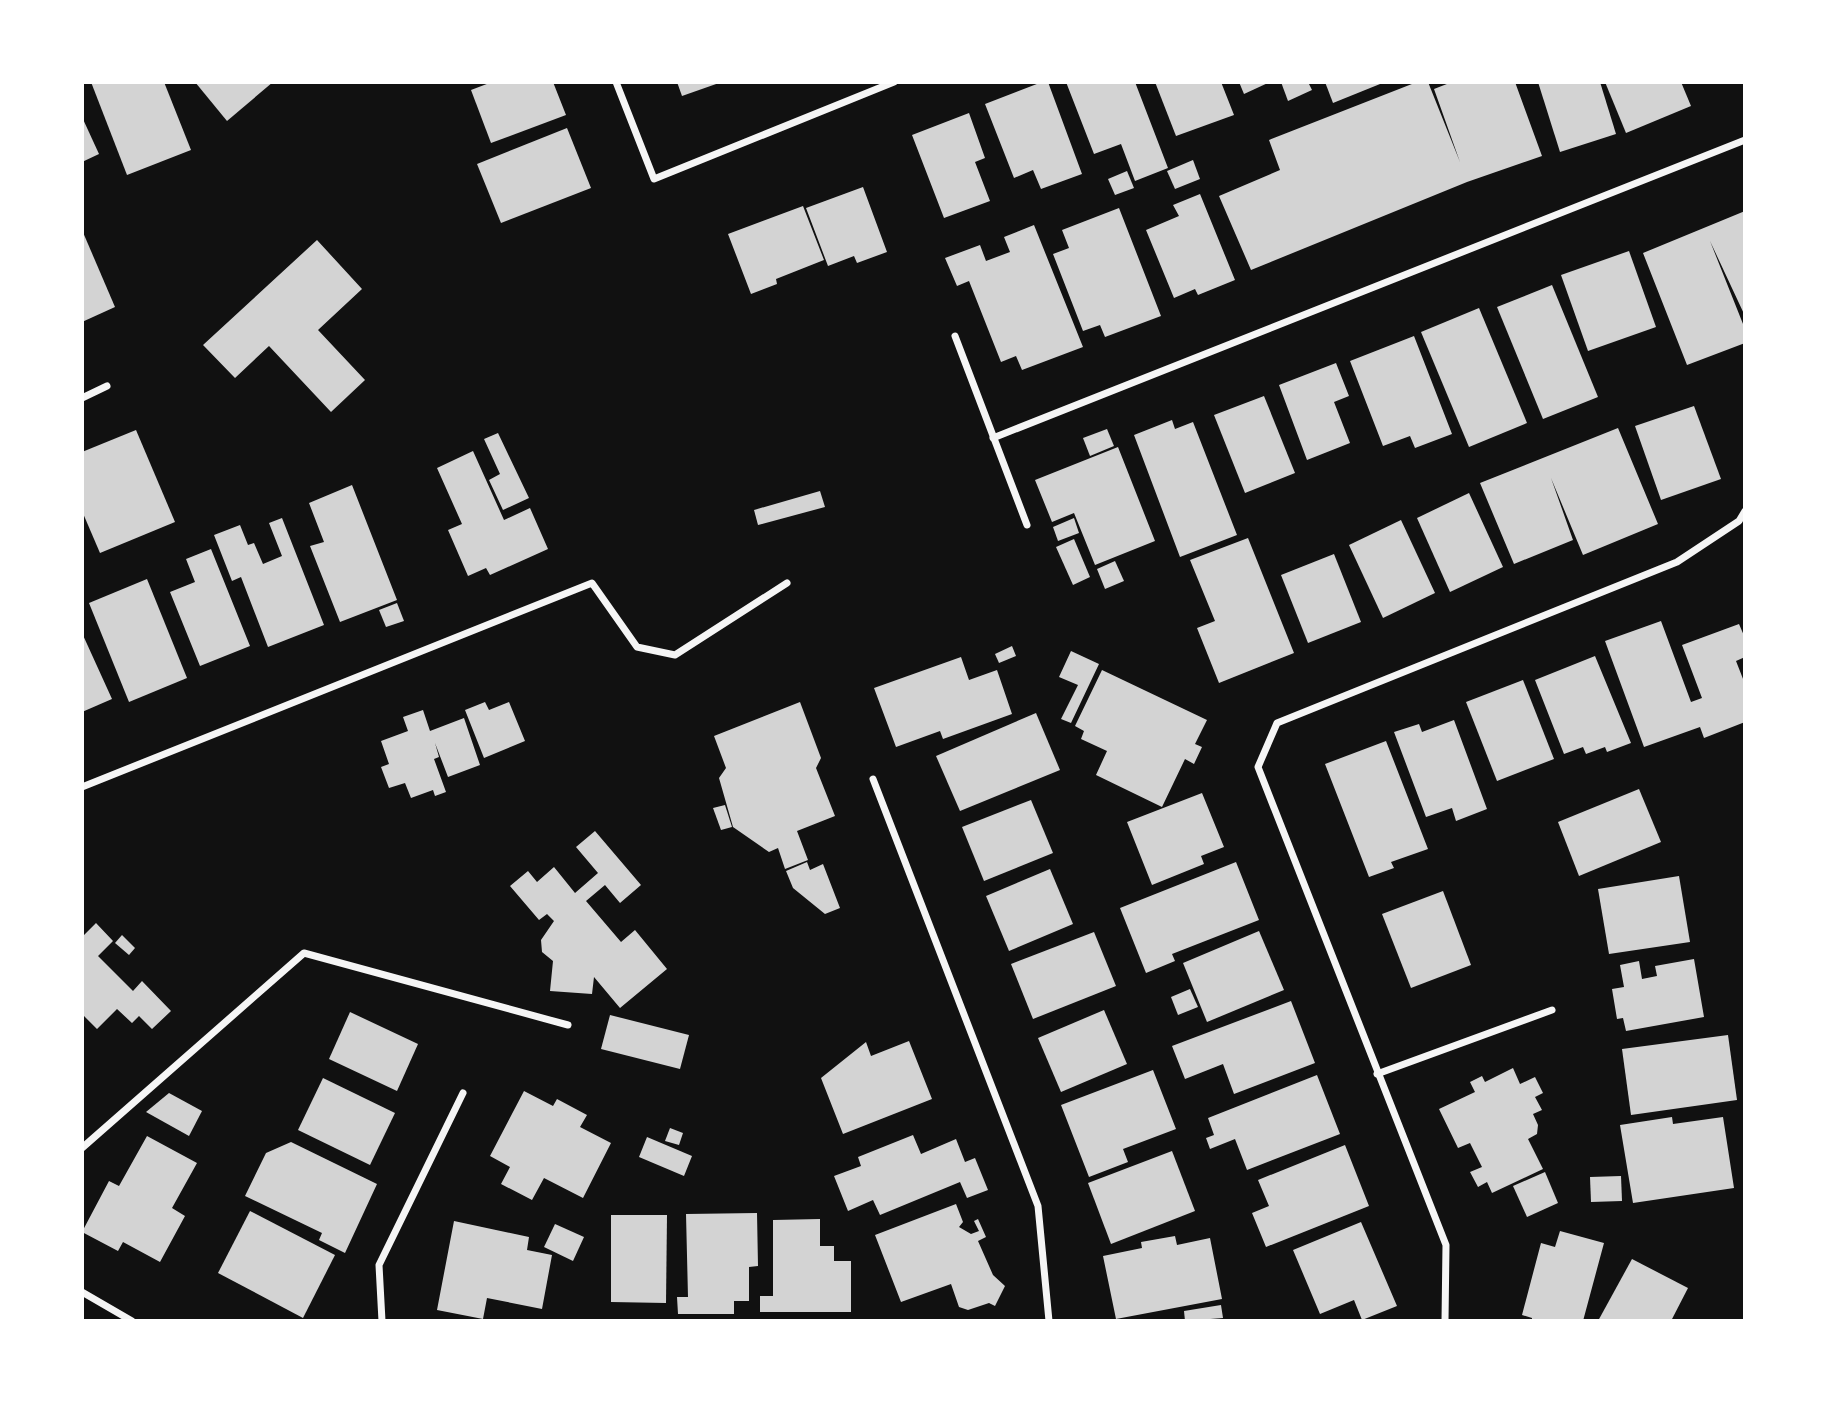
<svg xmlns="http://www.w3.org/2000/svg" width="1827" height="1403" font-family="'Source Sans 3',sans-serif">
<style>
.building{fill:#d3d3d3}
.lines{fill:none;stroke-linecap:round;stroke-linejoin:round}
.minor{stroke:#f5f5f5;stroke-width:7}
</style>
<rect width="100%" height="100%" fill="#111"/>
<g class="building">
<path d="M91 82H164L191 150 127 175Z"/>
<path d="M195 82H273L227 121Z"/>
<path d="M492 82H553L566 115 491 143 471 90Z"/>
<path d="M677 82H718L719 83 682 96Z"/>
<path d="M1042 82H1048L1082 174 1041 189 1033 170 1014 178 985 104Z"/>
<path d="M1066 82H1135L1168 168 1135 181 1121 144 1094 154Z"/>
<path d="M1155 82H1221L1234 115 1176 136Z"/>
<path d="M1239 82H1270L1244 94Z"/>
<path d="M1281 82H1308L1312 90 1288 101Z"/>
<path d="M1325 82H1385L1333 103Z"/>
<path d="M1417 82H1428L1460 162 1434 89 1452 82H1515L1542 156 1467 182 1251 270 1219 196 1280 170 1269 140Z"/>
<path d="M1538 82H1600L1616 134 1560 152Z"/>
<path d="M1605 82H1681L1691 106 1626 133Z"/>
<path d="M969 113 985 158 975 162 990 201 944 218 912 135Z"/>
<path d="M82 117 99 154 82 162Z"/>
<path d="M567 128 591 188 501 223 477 164Z"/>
<path d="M1193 160 1200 179 1175 189 1167 171Z"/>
<path d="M1127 171 1134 188 1115 195 1108 179Z"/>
<path d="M863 187 887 252 857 263 854 256 828 266 806 208Z"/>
<path d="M1200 194 1235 280 1198 295 1195 289 1174 298 1146 230 1179 216 1173 205Z"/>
<path d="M803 206 824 260 776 279 777 284 751 294 728 234Z"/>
<path d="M1119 208 1161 316 1105 337 1100 325 1083 331 1053 254 1069 248 1062 230Z"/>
<path d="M1745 211V316L1710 241 1745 329V343L1687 365 1643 253Z"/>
<path d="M1034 225 1083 347 1022 370 1016 356 1001 362 969 281 957 286 945 258 980 245 986 261 1010 252 1004 237Z"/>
<path d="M82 230 115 307 82 322Z"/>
<path d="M317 240 362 289 318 330 365 380 331 412 269 346 235 378 203 345Z"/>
<path d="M1629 251 1656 327 1588 351 1561 275Z"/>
<path d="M1552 285 1598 397 1543 419 1497 307Z"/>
<path d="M1479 308 1527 423 1469 447 1421 332Z"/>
<path d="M1414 336 1452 434 1415 448 1410 436 1383 446 1350 361Z"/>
<path d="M1336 363 1349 396 1334 402 1350 443 1307 460 1279 385Z"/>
<path d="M1264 396 1295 473 1245 493 1214 415Z"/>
<path d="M1694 406 1721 479 1661 500 1635 426Z"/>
<path d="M1172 420 1175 429 1193 422 1237 535 1180 557 1134 435Z"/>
<path d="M1618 428 1658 524 1583 555 1551 478 1573 540 1514 564 1480 483Z"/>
<path d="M1107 429 1114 446 1090 456 1083 438Z"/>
<path d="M136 430 175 522 100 553 82 511V452Z"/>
<path d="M498 433 529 498 503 510 489 480 500 474 484 439Z"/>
<path d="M1118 447 1155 541 1095 565 1074 513 1052 522 1035 480Z"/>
<path d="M473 451 504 520 530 508 548 549 490 575 486 568 468 576 448 530 462 524 437 468Z"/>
<path d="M352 485 397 600 340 622 310 546 324 542 309 503Z"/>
<path d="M820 491 825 507 758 525 754 510Z"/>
<path d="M1469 493 1503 567 1450 592 1417 518Z"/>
<path d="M282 518 324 625 268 647 241 577 232 581 214 535 240 525 248 545 254 543 263 564 282 556 269 523Z"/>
<path d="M1074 518 1079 533 1058 541 1053 527Z"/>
<path d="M1401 520 1435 593 1383 618 1349 545Z"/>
<path d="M1248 538 1294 653 1219 683 1197 628 1215 621 1190 560Z"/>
<path d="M1074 539 1090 577 1073 585 1056 547Z"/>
<path d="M211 549 250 646 200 666 170 592 195 582 186 559Z"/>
<path d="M1334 554 1361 622 1308 643 1281 575Z"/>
<path d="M1115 561 1124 581 1105 589 1097 569Z"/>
<path d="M147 579 187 678 129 702 89 603Z"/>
<path d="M397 603 404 621 386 627 379 610Z"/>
<path d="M1661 621 1691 702 1702 698 1682 645 1739 624 1745 638V657L1736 661 1745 684V722L1704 738 1700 727 1644 747 1605 641Z"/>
<path d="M82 633 112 699 82 712Z"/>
<path d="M1012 646 1016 656 999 663 995 654Z"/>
<path d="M1071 651 1099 664 1071 723 1061 719 1078 685 1059 677Z"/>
<path d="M1595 656 1631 743 1607 752 1605 747 1586 754 1583 747 1564 754 1535 680Z"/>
<path d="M961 657 969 680 997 670 1012 714 943 739 940 731 896 747 874 688Z"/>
<path d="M1102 670 1207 720 1195 744 1202 747 1194 764 1185 759 1162 807 1096 775 1107 751 1081 739 1084 731 1075 726Z"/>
<path d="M1523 680 1554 759 1497 781 1466 702Z"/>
<path d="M485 702 489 710 509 702 525 741 484 758 465 710Z"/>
<path d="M800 702 821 758 816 768 835 816 797 831 808 860 785 869 778 848 769 852 733 827 719 778 726 768 714 736Z"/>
<path d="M423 710 430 731 464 718 480 765 448 777 435 743 439 757 434 759 446 792 435 796 433 790 411 798 405 783 389 788 381 767 389 764 381 741 408 731 403 717Z"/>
<path d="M1036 713 1060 770 960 811 936 756Z"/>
<path d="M1454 720 1487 809 1456 821 1452 808 1426 817 1394 732 1419 724 1422 732Z"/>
<path d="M1386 741 1428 849 1391 862 1394 868 1369 877 1325 764Z"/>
<path d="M1639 789 1661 842 1579 876 1558 822Z"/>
<path d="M1202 793 1224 847 1201 856 1204 864 1152 885 1127 822Z"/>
<path d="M1031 800 1053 853 984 881 962 827Z"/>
<path d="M725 805 732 827 721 830 713 808Z"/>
<path d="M595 831 641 885 620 903 605 885 586 901 621 942 635 930 667 969 620 1008 594 977 592 994 550 991 553 961 542 952 541 940 554 921 547 914 539 920 510 886 528 871 537 882 554 867 575 893 598 873 576 847Z"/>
<path d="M807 862 810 870 823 864 840 908 825 914 793 888 786 871Z"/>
<path d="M1236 862 1259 920 1172 954 1175 961 1146 973 1120 908Z"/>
<path d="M1050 869 1073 924 1009 951 986 896Z"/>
<path d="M1679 876 1690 942 1609 954 1598 889Z"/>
<path d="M1443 891 1471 965 1411 988 1382 914Z"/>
<path d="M96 923 113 941 98 956 133 991 142 981 171 1011 152 1029 139 1016 132 1023 117 1009 97 1029 82 1014V937Z"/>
<path d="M1259 931 1284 990 1207 1022 1183 963Z"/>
<path d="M1094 932 1116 986 1033 1019 1011 964Z"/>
<path d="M122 935 135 948 129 955 115 943Z"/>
<path d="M1694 959 1704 1017 1626 1031 1623 1018 1617 1019 1612 989 1624 987 1620 965 1639 961 1642 979 1657 976 1655 966Z"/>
<path d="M1190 989 1198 1007 1178 1015 1171 997Z"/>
<path d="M1291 1001 1315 1063 1234 1094 1223 1064 1185 1079 1172 1046Z"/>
<path d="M1104 1010 1127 1064 1061 1092 1038 1038Z"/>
<path d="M350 1012 418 1044 397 1091 329 1059Z"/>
<path d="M610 1015 689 1035 680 1069 601 1049Z"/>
<path d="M1728 1035 1737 1100 1631 1115 1622 1049Z"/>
<path d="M909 1041 932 1099 843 1134 821 1078 866 1042 871 1056Z"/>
<path d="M1513 1068 1520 1084 1535 1077 1543 1093 1535 1097 1542 1110 1533 1114 1538 1125 1537 1134 1528 1139 1543 1169 1492 1193 1487 1182 1478 1187 1470 1172 1482 1167 1470 1143 1458 1148 1439 1109 1475 1092 1470 1082 1482 1076 1485 1082Z"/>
<path d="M1153 1070 1176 1129 1123 1149 1128 1162 1089 1177 1061 1105Z"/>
<path d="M1317 1075 1340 1134 1247 1170 1235 1139 1210 1149 1206 1138 1214 1135 1208 1118Z"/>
<path d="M323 1078 395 1113 370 1165 298 1130Z"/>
<path d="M524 1091 553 1106 557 1099 587 1115 580 1127 611 1143 583 1198 544 1178 532 1200 501 1184 510 1167 490 1156Z"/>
<path d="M169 1093 202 1111 189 1136 146 1112Z"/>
<path d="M1672 1117 1673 1124 1723 1117 1734 1188 1633 1203 1620 1125Z"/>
<path d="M670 1128 683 1133 679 1145 665 1141Z"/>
<path d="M913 1135 921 1154 956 1139 965 1162 975 1158 988 1190 967 1198 960 1182 880 1215 873 1200 848 1211 834 1176 861 1166 858 1157Z"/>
<path d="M147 1136 197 1163 172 1208 185 1216 160 1262 123 1242 118 1251 82 1232 109 1181 119 1186Z"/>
<path d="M647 1137 692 1156 684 1176 639 1157Z"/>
<path d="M291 1142 377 1184 345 1253 319 1240 322 1233 245 1196 266 1153Z"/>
<path d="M1345 1145 1369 1206 1266 1247 1252 1213 1269 1206 1258 1180Z"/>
<path d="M1172 1151 1195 1211 1111 1244 1088 1183Z"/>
<path d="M1545 1172 1558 1203 1527 1217 1513 1186Z"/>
<path d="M1621 1176 1622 1201 1591 1202 1590 1177Z"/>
<path d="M956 1204 963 1222 959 1227 971 1234 979 1231 974 1221 978 1219 986 1237 978 1241 993 1275 1005 1286 995 1306 989 1303 968 1310 959 1307 951 1284 901 1302 875 1235Z"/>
<path d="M250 1211 335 1255 303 1318 218 1273Z"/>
<path d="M757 1213 758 1266 749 1267V1301H734V1314H678L677 1297H688L686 1214Z"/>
<path d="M611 1215H667L666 1303 611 1302Z"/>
<path d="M820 1219V1246H834V1261H851V1312H760V1296H773V1220Z"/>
<path d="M454 1221 529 1237 527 1250 552 1255 542 1309 487 1298 483 1319 437 1310Z"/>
<path d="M1361 1222 1397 1306 1362 1320 1354 1300 1320 1314 1293 1250Z"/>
<path d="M555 1224 584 1237 573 1261 544 1247Z"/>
<path d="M1560 1231 1604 1243 1583 1321H1532V1318L1522 1315 1541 1243 1555 1247Z"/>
<path d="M1175 1236 1177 1245 1210 1238 1222 1299 1116 1319 1103 1256 1142 1248 1141 1242Z"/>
<path d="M1632 1259 1688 1288 1671 1321H1598Z"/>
<path d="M1221 1305 1223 1318 1185 1321 1184 1311Z"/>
</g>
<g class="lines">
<g class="minor">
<path d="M616 82 654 179 894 82"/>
<path d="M955 336 1027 525"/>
<path d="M82 398 107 386"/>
<path d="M993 438 1745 140"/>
<path d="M873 779 1038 1206 1049 1321"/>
<path d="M82 787 592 583 637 647 675 655 787 583"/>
<path d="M1377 1074 1552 1010"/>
<path d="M82 1148 304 953 568 1025"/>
<path d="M82 1292 132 1321"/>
<path d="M382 1321 379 1265 463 1093"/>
<path d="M1445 1321 1446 1245 1258 767 1277 723 1677 562 1739 521 1745 511"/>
</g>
</g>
<rect width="1827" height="1403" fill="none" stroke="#ffffff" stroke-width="168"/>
</svg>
